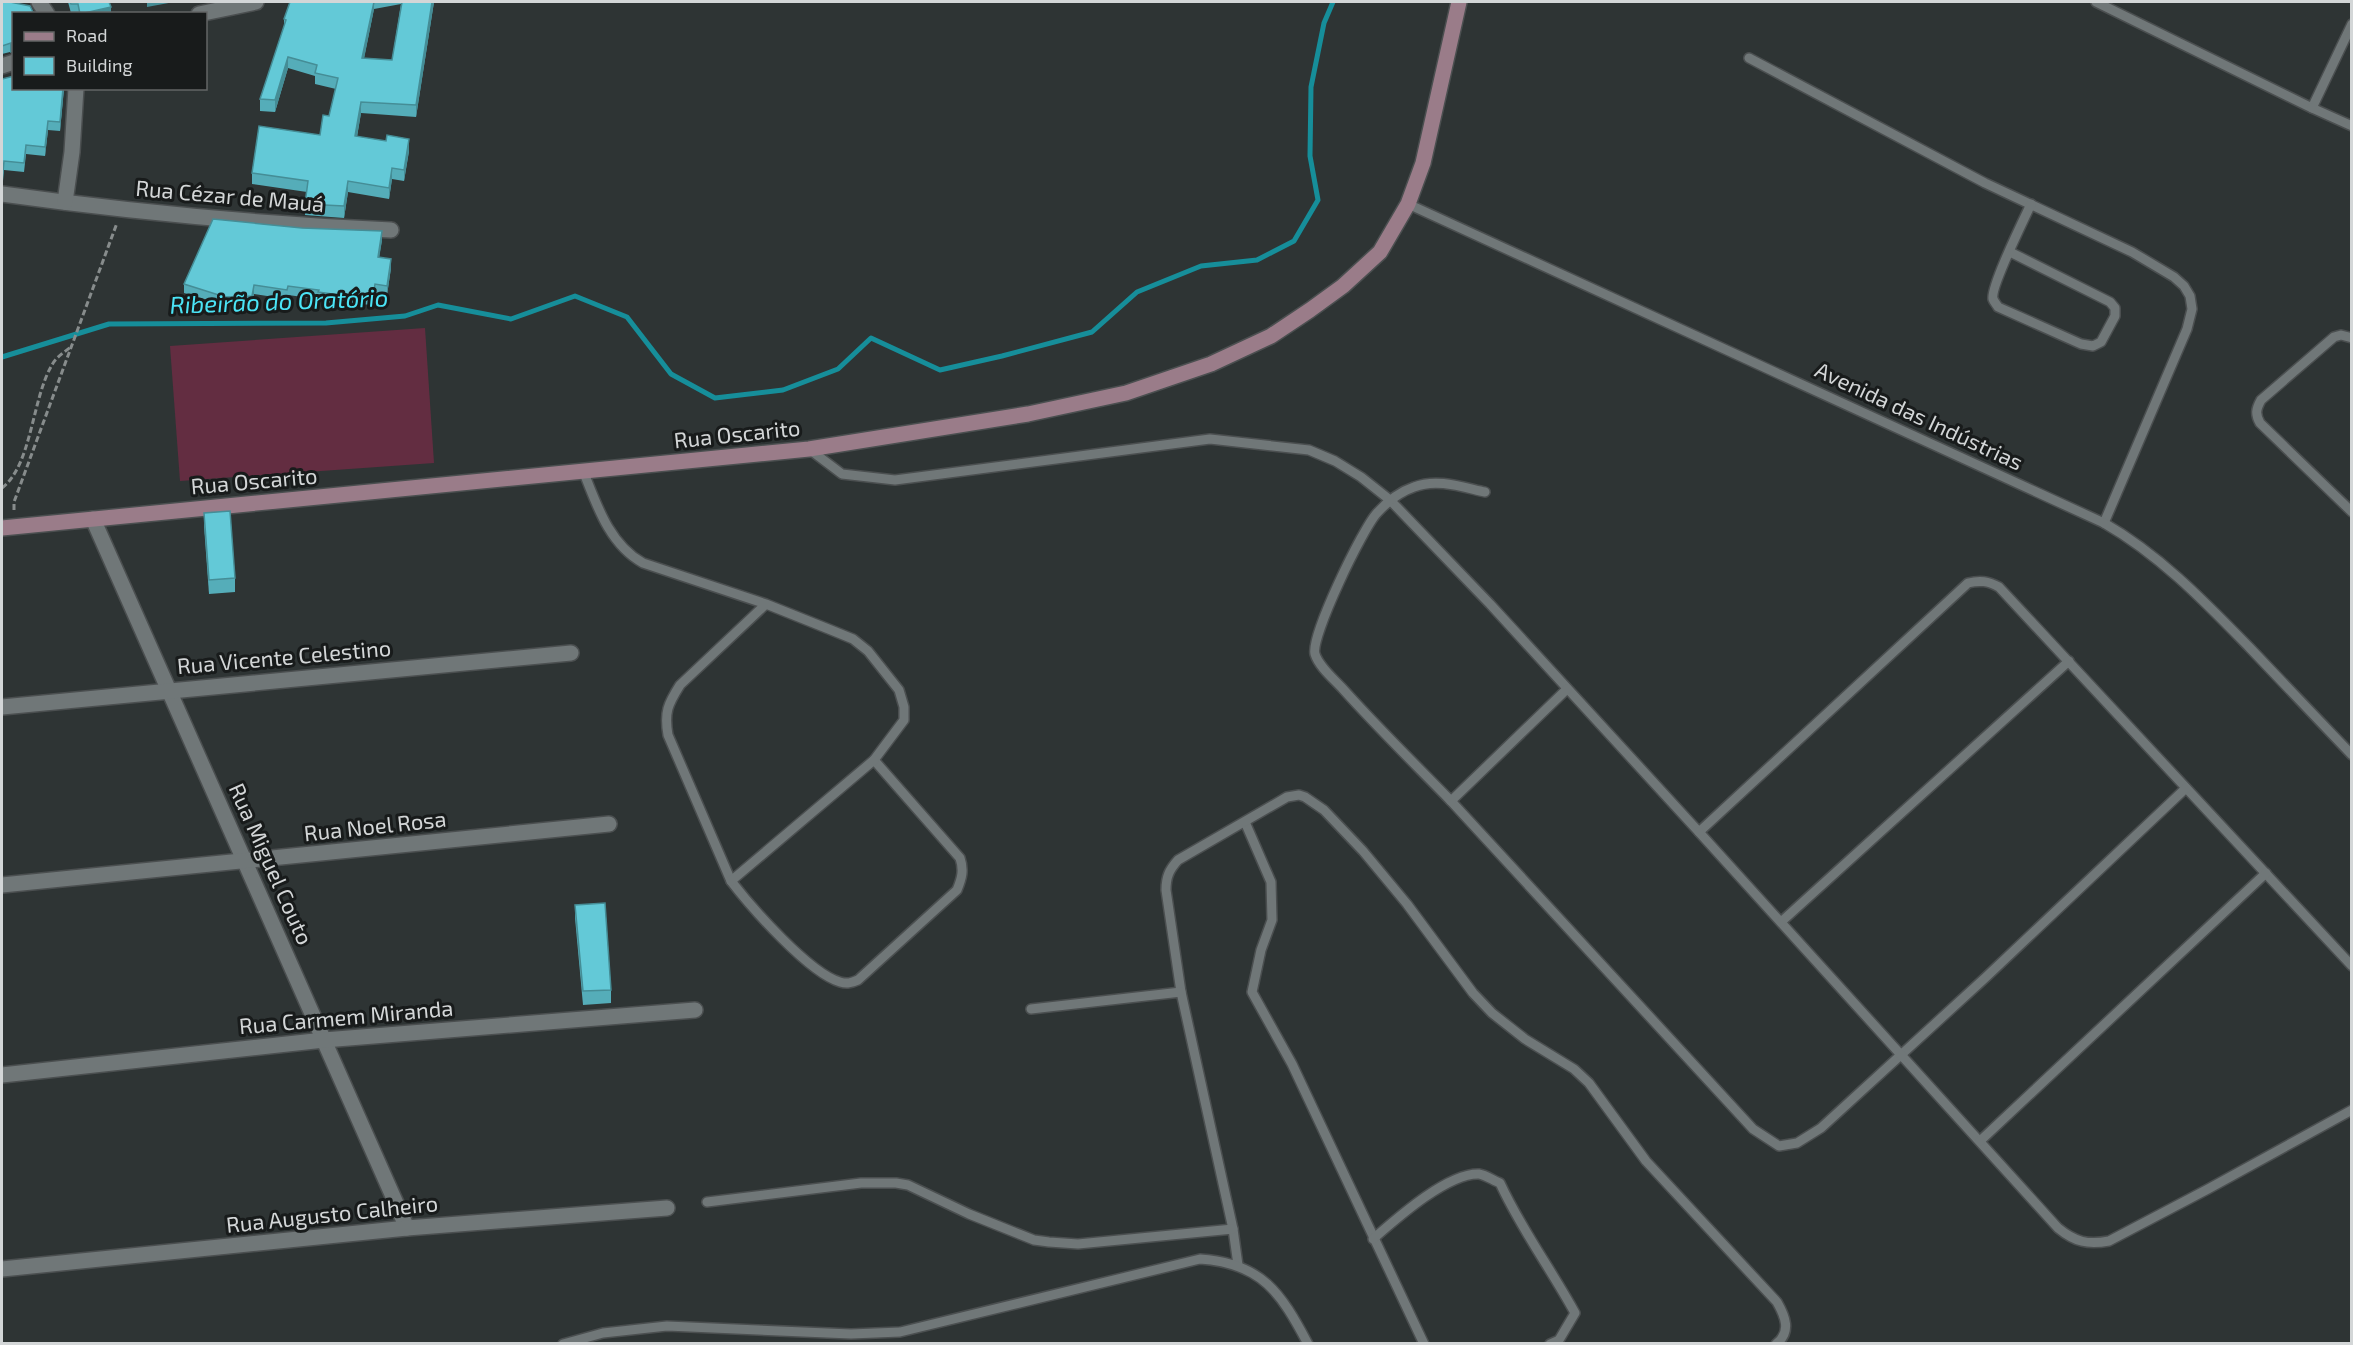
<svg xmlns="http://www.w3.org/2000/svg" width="2353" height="1345" font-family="'Exo 2',sans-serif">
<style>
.grass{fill:#632d41}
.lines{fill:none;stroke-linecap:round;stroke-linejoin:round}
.stream{stroke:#168e9a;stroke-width:5}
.service-casing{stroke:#4b4f50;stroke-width:12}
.minor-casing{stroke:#4b4f50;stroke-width:18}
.secondary-casing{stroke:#4b4f50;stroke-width:18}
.path{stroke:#878c8c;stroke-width:3;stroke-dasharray:6 3;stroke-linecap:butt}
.service{stroke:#707778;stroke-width:9}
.minor{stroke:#707778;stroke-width:15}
.secondary{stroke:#9a7c89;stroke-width:15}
.wall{fill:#55adb9;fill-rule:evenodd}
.shaded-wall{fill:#458d96}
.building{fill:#63c9d7;stroke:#458d96;stroke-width:1.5}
.labels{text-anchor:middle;stroke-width:6;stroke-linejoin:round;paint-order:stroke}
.street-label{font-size:22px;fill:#d3d6d7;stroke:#181b1b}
.water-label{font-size:24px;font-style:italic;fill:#4be4f6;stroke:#181b1b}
</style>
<rect width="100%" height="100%" fill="#2e3434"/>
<path class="grass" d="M425 328 434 463 180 481 170 346Z"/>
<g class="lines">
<path class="stream" d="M2 357 109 324 326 323 405 316 438 305 511 319 575 296 627 317 671 374 715 398 783 390 838 369 871 338 940 370 1002 356 1092 332 1137 292 1201 266 1257 260 1294 241 1318 200 1310 156 1311 87 1324 23 1333 2"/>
<g class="service-casing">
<g id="service">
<path d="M2096 2 2312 108 2352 24"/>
<path d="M1749 58 1985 183 2132 252 2174 277 2184 286 2190 296 2192 309 2187 329 2104 523"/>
<path d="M2312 108 2352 126"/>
<path d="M1408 204 2104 523C2160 555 2205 602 2250 648 2284 684 2318 719 2352 755"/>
<path d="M2010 252 2110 302 2115 308V316L2101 342 2093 346 2081 344 1998 307C1997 305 1994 302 1993 299 1990 288 2024 219 2031 204"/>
<path d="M2352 338 2341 335 2334 337 2261 400C2256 409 2255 414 2260 423L2352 512"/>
<path d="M809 449 842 474 895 480 1210 439 1309 450 1335 461 1361 477 1390 500 1490 604 1699 832 1968 583C1980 580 1988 581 1999 587L2352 966"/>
<path d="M584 473C597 506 610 545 643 563L766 604 831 630 853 639 868 651 899 690 904 707V720L874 760 960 858C964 870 962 878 957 890L858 980C851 983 847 984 840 982 809 973 751 907 731 881L668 735C664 712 668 704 680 685L766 604"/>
<path d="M1567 689 1451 801 1753 1129 1779 1146 1797 1143 1821 1128 1985 978 2186 788"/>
<path d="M1451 801C1415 764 1378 728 1343 689 1334 679 1319 667 1315 654 1310 637 1363 528 1377 513 1387 502 1399 492 1414 487 1437 478 1462 487 1485 492"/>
<path d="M1245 822 1271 882 1272 920 1261 950 1252 992 1292 1064 1424 1344"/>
<path d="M1699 832 2058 1228C2075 1242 2088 1245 2109 1241L2208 1189 2352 1110"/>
<path d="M731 881 874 760"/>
<path d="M1781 922 2069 661"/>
<path d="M1181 992 1166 890C1166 877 1169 870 1178 860L1287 797 1299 795 1305 797 1324 810 1363 851 1407 904 1473 993 1492 1013 1525 1039 1574 1069 1589 1083 1646 1161 1777 1302C1785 1316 1792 1332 1776 1344"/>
<path d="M1031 1009 1181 992 1233 1229 1238 1265"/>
<path d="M1980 1141 2266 873"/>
<path d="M707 1202 861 1183H896L908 1185 969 1214 1034 1240 1049 1242 1078 1244 1233 1229"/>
<path d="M1373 1239C1396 1219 1447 1173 1479 1174 1486 1175 1494 1181 1500 1183 1521 1229 1551 1269 1575 1313L1559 1340 1550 1344"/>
<path d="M563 1344 603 1333 667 1326 851 1334 900 1332 1200 1259C1262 1263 1281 1293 1308 1344"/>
</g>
</g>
<g class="minor-casing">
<g id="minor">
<path d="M39 2 47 14"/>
<path d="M199 14 256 2"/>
<path d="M2 66 14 62"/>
<path d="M2 194C131 212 261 224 391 230"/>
<path d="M65 202 72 152 76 88"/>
<path d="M93 519 407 1228"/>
<path d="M2 707 571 653"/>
<path d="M2 885 609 824"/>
<path d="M2 1075 324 1040 695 1010"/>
<path d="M2 1269 407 1228 667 1208"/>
</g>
</g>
<g class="secondary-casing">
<path id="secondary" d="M2 528 809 449 1028 414 1126 393 1211 364 1271 336 1310 310 1343 286 1380 252 1408 204 1423 163 1459 2"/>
</g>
<g class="path">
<path d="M2 488C32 465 32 398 52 365 56 357 66 351 72 346"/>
<path d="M14 510V502L117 223"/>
</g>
<use href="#service" class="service"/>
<use href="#minor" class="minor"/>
<use href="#secondary" class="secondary"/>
</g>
<g class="wall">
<path d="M2 2H11L14 14V51L2 54Z"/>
<path d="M68 2H109L111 14 71 13Z"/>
<path d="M290 2H434L416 117 361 113 357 137 409 151 404 181 392 179 389 199 348 192 344 218 305 215V204L307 192 252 184V173L320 135 329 116 336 89 315 84V76L288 68 275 112 260 111V99L284 27V19ZM401 4 392 60 364 58 374 9Z"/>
<path d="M2 79 64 88 60 131 48 130 45 156 26 154 24 172 4 170 3 181H2Z"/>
<path d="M382 240 379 257 391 268 387 295 375 293 373 305 360 304V306L346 307V305L318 301V299L288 295 287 299 254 294 252 305H225L184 293V284Z"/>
<path d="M204 513 235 578V592L209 594 204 526Z"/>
<path d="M575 905 611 990V1003L583 1005 575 918Z"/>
</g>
<g class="shaded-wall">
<path d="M147 2H174L147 7Z"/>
<path d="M374 2V9L362 69V58Z"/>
<path d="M432 2H434L416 117V105Z"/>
<path d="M111 7V14H81Z"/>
<path d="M14 42V51L10 53V44Z"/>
<path d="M288 57V68L275 112V100Z"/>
<path d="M63 88 64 89 60 131V122Z"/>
<path d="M361 102V113L355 148V136Z"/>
<path d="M48 121V130L45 156V147Z"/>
<path d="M409 139V151L404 181V170Z"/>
<path d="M392 168V179L389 199V188Z"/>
<path d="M348 181V192L344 218V206Z"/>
<path d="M382 231V240L378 266V257Z"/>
<path d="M391 259V268L387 295V286Z"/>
<path d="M254 285V294L252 305V296Z"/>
</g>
<g class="building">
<path d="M2 2H10L30 6 34 14H14V42L2 46Z"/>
<path d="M70 2H109L111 7 80 14 78 4H71Z"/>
<path d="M290 2H374L362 58 392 60 402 2H432L416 105 361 102 355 136 386 141 387 135 409 139 404 170 392 168 389 188 348 181 344 206 305 204 308 181 252 173 259 126 320 135 323 115 329 116 338 78 315 73 317 65 288 57 275 100 260 99 286 20 284 19Z"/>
<path d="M14 76V88H63L60 122 48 121 45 147 26 145 24 163 4 161 3 172H2V79Z"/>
<path d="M213 219 302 228 382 231 378 257 391 259 387 286 375 284 373 297 360 295V297L346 298V296L318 292 319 290 288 286 287 290 254 285 252 296 225 297 184 284Z"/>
<path d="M230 511 235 578 209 580 204 513Z"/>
<path d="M605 903 611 990 583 991 575 905Z"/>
</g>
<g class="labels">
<g class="street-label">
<text transform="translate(230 196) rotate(5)" y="8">Rua Cézar de Mauá</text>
<text transform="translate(1919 416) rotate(25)" y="8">Avenida das Indústrias</text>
<text transform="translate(737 434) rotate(-6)" y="8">Rua Oscarito</text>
<text transform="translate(254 481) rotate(-5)" y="8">Rua Oscarito</text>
<text transform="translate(284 657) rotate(-5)" y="8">Rua Vicente Celestino</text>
<text transform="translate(375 826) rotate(-6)" y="8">Rua Noel Rosa</text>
<text transform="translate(271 864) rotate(66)" y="8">Rua Miguel Couto</text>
<text transform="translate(346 1017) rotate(-5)" y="8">Rua Carmem Miranda</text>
<text transform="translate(332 1214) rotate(-6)" y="8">Rua Augusto Calheiro</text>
</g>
<g class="water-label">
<text transform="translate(279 302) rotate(-2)" y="8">Ribeirão do Oratório</text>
</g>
</g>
<rect width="2353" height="1345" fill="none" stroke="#d3d6d7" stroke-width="6"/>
<rect x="12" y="12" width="195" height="78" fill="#181b1b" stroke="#636666" stroke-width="1.5"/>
<rect x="24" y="32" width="30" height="9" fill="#9a7c89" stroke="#636666" stroke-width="1.5"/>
<text x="66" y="42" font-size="18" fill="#d3d6d7">Road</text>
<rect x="24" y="57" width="30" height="18" fill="#63c9d7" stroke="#636666" stroke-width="1.5"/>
<text x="66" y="72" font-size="18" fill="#d3d6d7">Building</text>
</svg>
